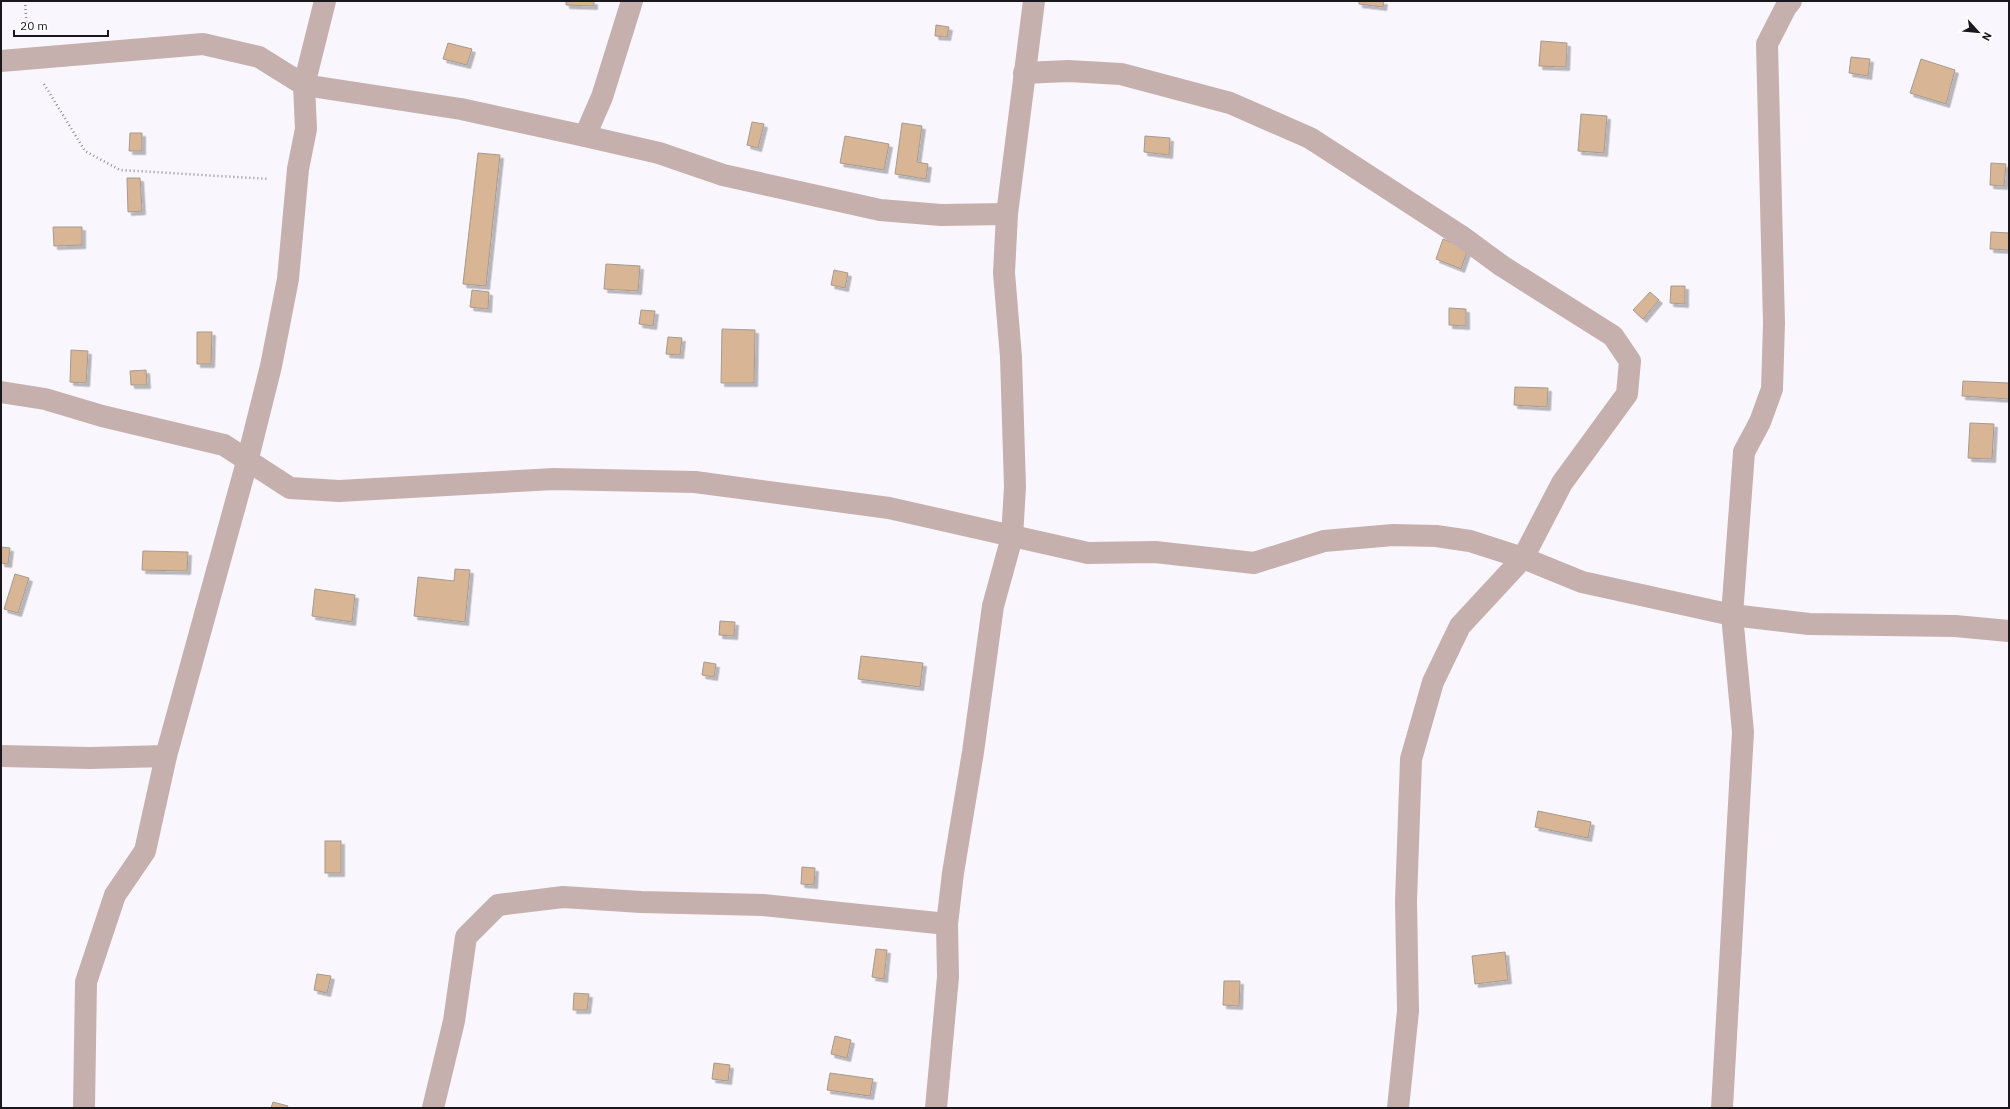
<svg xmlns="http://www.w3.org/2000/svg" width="2010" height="1109" font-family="'IBM Plex Sans',sans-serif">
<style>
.building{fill:#d8b594;stroke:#a69a90;filter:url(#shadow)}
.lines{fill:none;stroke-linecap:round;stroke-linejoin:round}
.path{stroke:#8f8d92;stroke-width:2.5;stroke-dasharray:1 3;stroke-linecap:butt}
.minor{stroke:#c6b0ad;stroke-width:22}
</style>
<defs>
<filter id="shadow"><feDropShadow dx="3.5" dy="3.5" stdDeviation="0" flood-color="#0004"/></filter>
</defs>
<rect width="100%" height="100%" fill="#f9f7fd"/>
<g class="building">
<path d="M566 1H594V6L566 5Z"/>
<path d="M1359 1H1384L1383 7 1359 4Z"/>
<path d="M936 25 949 27 947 37 935 36Z"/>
<path d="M1541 41 1567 43 1566 67 1539 66Z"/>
<path d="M448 43 472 49 467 65 443 59Z"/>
<path d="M1851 57 1870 59 1868 76 1849 73Z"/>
<path d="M1921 59 1955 70 1946 104 1910 93Z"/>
<path d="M1581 114 1607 116 1604 153 1578 151Z"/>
<path d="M752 122 764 124 758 148 747 145Z"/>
<path d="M902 123 922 126 917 162 928 164 926 179 895 174Z"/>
<path d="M130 133H142V151H129Z"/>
<path d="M845 136 889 144 884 170 840 163Z"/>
<path d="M1145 136 1170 138 1169 155 1144 152Z"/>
<path d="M478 153 500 155 486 286 463 284Z"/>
<path d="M1991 163 2006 164 2004 186 1990 185Z"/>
<path d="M127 178H140L142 211 128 212Z"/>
<path d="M53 227H82V245L54 246Z"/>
<path d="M1991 232 2009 233V250L1990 249Z"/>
<path d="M1443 239 1468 249 1461 269 1436 259Z"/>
<path d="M606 264 640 266 638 291 604 289Z"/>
<path d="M834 270 848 273 845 288 831 285Z"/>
<path d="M1671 286H1685V304L1670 303Z"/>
<path d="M472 290 489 292 488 309 470 307Z"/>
<path d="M1650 292 1659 300 1643 319 1633 310Z"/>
<path d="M1449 308 1466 309V326L1449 325Z"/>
<path d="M641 310 655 311 653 326 639 324Z"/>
<path d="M722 329 755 330 754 383H721Z"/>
<path d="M197 332H212L211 364H197Z"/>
<path d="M668 337 682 338 680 355 666 354Z"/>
<path d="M71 350 88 351 86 383 70 382Z"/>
<path d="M146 370 147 385H131L130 371Z"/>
<path d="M1963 381 2009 383V399L1962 396Z"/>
<path d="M1515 387 1548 388 1547 407 1514 405Z"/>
<path d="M1970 423 1994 424 1992 459 1968 458Z"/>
<path d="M1 547 10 548 8 564 1 563Z"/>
<path d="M143 551 188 552 187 571 142 570Z"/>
<path d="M455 569 470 570 465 622 414 616 418 577 454 581Z"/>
<path d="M15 574 29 578 18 613 4 609Z"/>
<path d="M315 589 355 595 352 622 312 616Z"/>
<path d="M720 621 735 622 734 636 719 635Z"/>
<path d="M861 656 923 663 920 687 858 679Z"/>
<path d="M704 662 716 664 714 677 702 675Z"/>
<path d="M1538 811 1591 822 1588 838 1535 827Z"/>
<rect x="325" y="841" width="16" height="32"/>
<path d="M802 867 815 868 814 885 801 884Z"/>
<path d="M876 949 887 950 884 979 872 977Z"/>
<path d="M1505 952 1508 980 1475 984 1472 956Z"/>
<path d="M317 974 331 976 327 993 314 990Z"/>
<path d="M1224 981H1240L1239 1006 1223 1005Z"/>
<path d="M574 993 589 994 587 1010H573Z"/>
<path d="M835 1036 851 1040 847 1058 831 1054Z"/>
<path d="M714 1063 730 1065 728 1081 712 1079Z"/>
<path d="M830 1073 873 1079 870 1096 827 1090Z"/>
<path d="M273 1102 288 1106 287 1108H271Z"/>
</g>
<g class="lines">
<g class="path">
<path d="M25 1 27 32"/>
<path d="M44 84 85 151 120 170 269 179"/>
</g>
<g class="minor">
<path d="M1 61 203 44 259 57 304 85 461 109 585 136 659 153 723 175 880 210 941 215 1007 214"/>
<path d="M1024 73 1068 71 1121 74 1230 103 1310 138 1461 236 1502 266 1613 336 1630 361 1627 394 1562 483 1523 558 1460 626 1433 682 1411 759 1406 901 1408 1011 1398 1108"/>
<path d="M585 136 602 97 632 1"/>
<path d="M1 392 45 399 102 416 224 445 290 488 339 491 554 479 695 482 889 508 1088 553 1155 552 1254 563 1324 541 1393 535 1436 536 1470 541 1523 558 1582 582 1732 615 1809 624 1955 626 2009 631"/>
<path d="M1 756 90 758 166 756"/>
<path d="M84 1108 86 982 115 895 145 851 166 756 247 462 271 366 288 279 298 169 306 129 304 85 325 1"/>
<path d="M433 1108 454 1021 466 937 498 905 563 897 641 902 763 905 947 924"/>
<path d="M936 1108 948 977 947 924 953 873 973 752 993 606 1012 537 1015 487 1011 357 1004 273 1007 214 1034 1"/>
<path d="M1722 1108 1743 732 1732 615 1744 452 1760 422 1772 389 1774 323 1767 44 1786 7 1791 1"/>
</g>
</g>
<rect width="2010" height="1109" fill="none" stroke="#1a181d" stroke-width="4"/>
<g transform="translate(1978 32) rotate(117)" stroke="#ffffff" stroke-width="3" paint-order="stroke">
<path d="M0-3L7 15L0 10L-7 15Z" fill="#1a181d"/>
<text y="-6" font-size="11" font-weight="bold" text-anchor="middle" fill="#1a181d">N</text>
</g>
<path d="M14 30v6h94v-6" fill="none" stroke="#1a181d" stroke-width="2"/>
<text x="20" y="30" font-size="12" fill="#1a181d" stroke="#ffffff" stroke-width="3" paint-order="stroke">20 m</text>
</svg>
